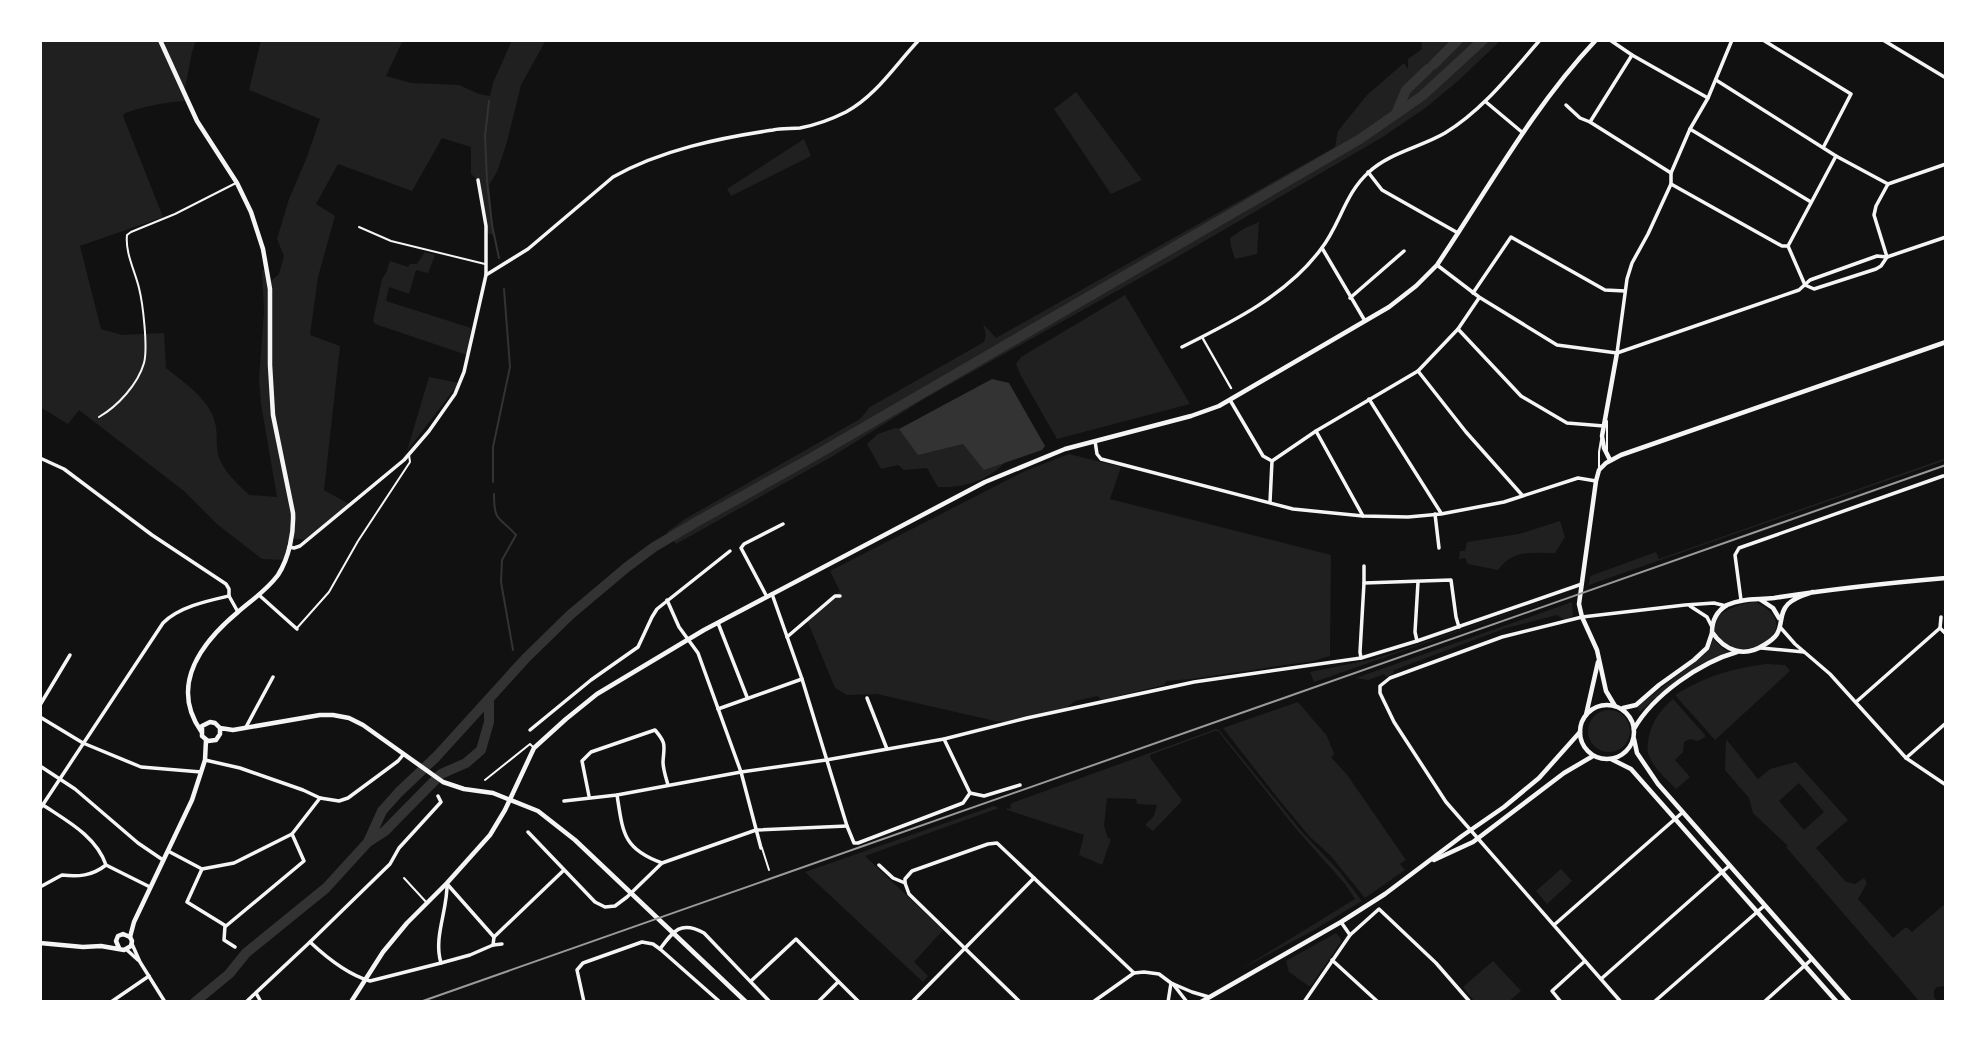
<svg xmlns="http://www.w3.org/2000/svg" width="1986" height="1042" font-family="'Exo 2',sans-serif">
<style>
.green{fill:#202020;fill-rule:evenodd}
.water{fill:#333}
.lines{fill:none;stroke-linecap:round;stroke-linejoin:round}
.stream{stroke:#333;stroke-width:2}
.river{stroke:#333;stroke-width:10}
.service{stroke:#f5f5f5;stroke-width:2}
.pedestrian{stroke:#f5f5f5;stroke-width:2.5}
.minor{stroke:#f5f5f5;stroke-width:3.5}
.tertiary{stroke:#f5f5f5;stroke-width:4.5}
.secondary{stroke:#f5f5f5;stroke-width:4.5}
.rail{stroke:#9a9a9a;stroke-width:2}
</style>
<rect width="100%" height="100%" fill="#111"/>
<g class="green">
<path d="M40 40H196L192 52 185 88 182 90 187 101C164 102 146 106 125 113L123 116 163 217 80 246 101 329 122 335 164 333 166 368C182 381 203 395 212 414 218 428 216 432 217 446 217 466 235 481 249 495L277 497 261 404 259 380 264 311 262 271 268 268 270 282 279 274 284 256 277 239 289 199 307 157 320 119 249 90 261 40H403L386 76 411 83 459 85 479 94 490 96 493 83 512 40H546L521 85 507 142 497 172 489 185 494 235 486 233 478 180 471 174V147L442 138 412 191 338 164 316 204 335 216 318 277 310 335 340 346 324 490 349 504 306 540 291 538 285 560 262 559 218 525 184 491 79 410 68 424 40 407Z"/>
<path d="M1421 40H1501L1458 81 1424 109 1381 138 1172 260 924 399 833 456 676 544 667 532 685 519 860 419 870 407 984 342 986 335 983 324 996 338 1335 147 1338 131 1367 95 1404 63 1408 69V59L1422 49Z"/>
<path d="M1076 92 1142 180 1111 194 1054 109Z"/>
<path d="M804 139 811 156 731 196 727 189Z"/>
<path d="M1259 222 1257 254 1235 259 1231 246 1230 238 1245 228Z"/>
<path d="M425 252 435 255 428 273 416 270 409 294 389 287 386 301 471 328 467 355 375 324 373 321 382 279 386 273 390 261 408 267 410 264H417Z"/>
<path d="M1125 295 1190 404 1057 439 1021 376 1016 364 1021 357Z"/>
<path d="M429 377 459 383 407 451Z"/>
<path d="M895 428 965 441 1006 461C988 481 964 488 938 487L927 468 904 470 898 465 881 469 867 444 878 434Z"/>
<path d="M1069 454 1121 467 1110 499 1331 555 1330 656 1313 661 1191 679 1166 681 1164 685 1101 700 1098 696 1075 701 1066 708 1005 722 995 721 877 694 847 695 835 688 807 620 840 591 830 571 1025 471Z"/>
<path d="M1946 458V460L1589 585 1590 577 1593 575 1656 552 1659 559Z"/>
<path d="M1560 521 1565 537 1555 553C1531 553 1513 549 1498 570L1468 564 1465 558 1459 559 1460 551H1465L1467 542 1519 534Z"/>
<path d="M1574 591 1314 682 1310 672 1374 659 1402 650Z"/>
<path d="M1572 602 1573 616 1565 620 1557 615 1506 628 1394 670 1393 674 1386 677 1384 674 1368 680 1356 678Z"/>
<path d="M1755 602C1806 625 1753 664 1725 643 1695 619 1734 604 1755 602Z"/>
<path d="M1713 639 1723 649 1729 652C1695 663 1666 688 1640 712L1637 707 1705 654 1709 650Z"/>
<path d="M1766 664 1785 665 1790 671 1715 740 1675 695C1706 676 1731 669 1766 664Z"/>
<path d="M1673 699 1705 735V737L1698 741 1690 739 1684 742 1683 752 1675 760 1690 777 1676 789C1667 779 1652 767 1648 753 1647 748 1648 741 1649 736 1653 719 1661 710 1673 699Z"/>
<path d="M1298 702 1327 736 1334 754 1331 757 1348 776 1406 860 1400 864 1405 870 1365 898 1330 855 1310 837 1280 801 1223 728Z"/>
<circle cx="1609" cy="731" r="21"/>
<path d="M1216 729 1219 730 1302 832 1339 871 1362 901 1314 930 1241 969 1355 899 1345 884 1297 830 1218 731H1215L1150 755 1151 759 1181 799V802L1153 831 1145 825 1154 816 1157 805 1137 804 1136 799 1107 798 1104 826 1108 838 1111 839 1102 865 1079 855 1084 835 1007 810V808L1011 809 1010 806 1012 803Z"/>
<path d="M1726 739 1758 779 1770 769 1796 762 1848 820 1816 848 1846 882 1855 884 1864 878 1867 883 1858 899 1893 938 1906 927 1912 932 1946 903V986L1937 987 1934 990V997L1938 1002H1920L1786 847 1788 846 1753 813 1749 798 1725 770ZM1799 783 1824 812 1804 830 1779 801Z"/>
<path d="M994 806 999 808 865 856 943 930 914 962 928 976 923 982 805 872Z"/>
<path d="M1561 869 1572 881 1547 904 1536 891Z"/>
<path d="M1336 933 1341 939V942L1310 987 1289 972 1286 961Z"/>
<path d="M1493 961 1521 991 1508 1002H1475L1463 987Z"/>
</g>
<path class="water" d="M992 379 1009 383 1045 446 1042 450 984 470 963 444 918 455 899 429Z"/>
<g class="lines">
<g class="stream">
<path d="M489 101 485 136 487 181 492 225 499 258"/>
<path d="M493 482V447L510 367 504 289"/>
<path d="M494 494C494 523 499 516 516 535L502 560 501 582 513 650"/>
</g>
<g class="river">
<path d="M1433 65 1458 40"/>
<path d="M1396 114 1406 90 1428 69"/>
<path d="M368 842 385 831 441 774 466 763 481 750 489 722V699"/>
<path d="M195 1002 229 974 246 953 326 888 368 842 382 811 399 792 436 757 526 658 570 615 627 567 654 547 698 521 811 458 1360 139 1422 96 1483 40"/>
</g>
<g class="service">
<path d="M359 227 391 241 485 264"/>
<path d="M99 417C118 406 138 384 144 363 148 348 143 304 139 288 135 271 125 253 127 235L131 232 175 214 236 183"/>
<path d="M1607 450V421"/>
<path d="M1599 469V452L1601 440"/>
<path d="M297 628 329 592 358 541 410 462 409 455"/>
<path d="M485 780 530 744 534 748"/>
<path d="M762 848 769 870"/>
<path d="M404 878 427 903"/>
</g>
<path class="pedestrian" d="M1202 337 1231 388"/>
<g class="minor">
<path d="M1610 40 1632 55 1708 98"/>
<path d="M1763 40 1851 94 1824 146"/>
<path d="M1883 40 1946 78"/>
<path d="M1716 80 1836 156 1888 184"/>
<path d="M1486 102 1523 133"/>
<path d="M1566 105 1580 118 1590 122 1671 173"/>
<path d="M1590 122 1632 55"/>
<path d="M1690 129 1811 202"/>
<path d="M1368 172 1382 190 1458 233"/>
<path d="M1671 184 1782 246H1788"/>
<path d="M1888 184 1946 164"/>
<path d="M1322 248 1365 321"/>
<path d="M1887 257 1874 215 1876 206 1888 184"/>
<path d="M1437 265 1479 297 1557 345 1617 353 1799 290 1810 280 1877 256 1887 257 1946 237"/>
<path d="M486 275 528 249 613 177C661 150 719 138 773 130 782 128 791 129 800 128 816 125 832 119 846 112 876 96 896 64 919 40"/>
<path d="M1805 285 1788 246 1836 156"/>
<path d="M1805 285 1814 289 1876 269 1881 266 1887 257"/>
<path d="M1473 293 1511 237 1605 290 1625 291"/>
<path d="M1350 298 1404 251"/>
<path d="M1458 329 1521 396 1567 423 1604 426"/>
<path d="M1182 347C1232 322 1287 295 1321 249 1340 225 1345 193 1369 172 1389 153 1421 147 1445 133 1483 110 1511 73 1540 40"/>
<path d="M1617 353 1627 279 1632 263 1648 234 1671 184V173L1690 129 1708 98 1732 40"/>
<path d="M1418 371 1466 432 1522 495"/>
<path d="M1369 399 1441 513"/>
<path d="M1230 400 1263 456 1272 461 1270 502"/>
<path d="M1316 431 1363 516"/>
<path d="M1095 441 1097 454 1101 459 1293 509 1363 516 1408 517 1441 514 1504 502 1578 478 1596 481"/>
<path d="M40 458 64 469 152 535 226 584 229 589V596L238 612"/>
<path d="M1272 461 1316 431 1418 371 1458 329 1479 298"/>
<path d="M1435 514 1439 548"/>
<path d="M289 547 294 548 300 546 404 460 429 431 455 394 464 372 486 275V226L478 180"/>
<path d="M1364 583V566"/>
<path d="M772 594 802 679 847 826 854 843H858L963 803 970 793 944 739"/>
<path d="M259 595 297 629"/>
<path d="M767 597 741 548 744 544 783 524"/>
<path d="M667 600 679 627 698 653 741 772 761 848"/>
<path d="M1741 600 1735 555 1739 548 1943 476H1946"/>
<path d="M1690 606 1707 617 1712 627"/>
<path d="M718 623 747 697"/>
<path d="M1780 627 1795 644 1830 674 1906 758 1946 785"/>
<path d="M1940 628 1941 617"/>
<path d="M787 637 835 596H840"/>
<path d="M1417 641 1415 632 1418 582"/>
<path d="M1761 648 1804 652"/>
<path d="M1361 658 1360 652 1364 583 1451 580 1456 617 1459 627"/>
<path d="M867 698 887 749"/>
<path d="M1856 702 1940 628 1946 634"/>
<path d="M40 705 70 655"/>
<path d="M718 709 802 679"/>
<path d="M40 717 83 743 141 767 201 772"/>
<path d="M246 727 273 677"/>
<path d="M530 730 591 680 638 647 652 617 657 609 730 551"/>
<path d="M1906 758 1946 723"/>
<path d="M205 760 240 768 303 790 320 798 339 801 348 798 398 761 403 755"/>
<path d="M40 766 75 789 138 843 163 860"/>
<path d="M970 793 984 796 1020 785"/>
<path d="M617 795C623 833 623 849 662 863"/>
<path d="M589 796 582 761 591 752 655 730C667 744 664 745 663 762 663 769 666 778 668 785"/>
<path d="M564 801 617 795 741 772 826 760 944 739 1027 718 1194 682 1361 658 1417 641 1582 584"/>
<path d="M43 805C67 821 96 836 106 865L150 887"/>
<path d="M40 809 163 623C179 607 207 601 229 596"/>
<path d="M528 832 595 902 605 907 615 906 627 897 662 863 756 830 847 826"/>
<path d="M168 851 202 869 234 863 292 834 320 798"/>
<path d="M879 865 893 878 905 883 909 894 1020 1002"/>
<path d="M202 869 187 902 226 926 304 861 292 834"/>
<path d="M905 883V879L912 871 988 844 997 843 1134 973"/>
<path d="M448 885 494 937"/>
<path d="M40 887 62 875C78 877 92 876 106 865"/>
<path d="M1341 922 1350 935"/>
<path d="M1554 925 1683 812"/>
<path d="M225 926 224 940 235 947"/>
<path d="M310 942C326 957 349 975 370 981L441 963 470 955 493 945 502 944"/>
<path d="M132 944 140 962 165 1002"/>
<path d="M493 945 494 937 564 870"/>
<path d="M660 949C673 931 681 920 704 933L770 1002"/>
<path d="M127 950 138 960"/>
<path d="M1332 960 1378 1002"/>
<path d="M441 963C433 937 448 910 447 883"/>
<path d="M1601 979 1729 866"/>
<path d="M751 981 796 939 859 1002"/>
<path d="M1173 984 1187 1002"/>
<path d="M256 993 261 1002"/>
<path d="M111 1002 149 976"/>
<path d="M246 1002 310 942 390 864 399 848 441 802 438 796"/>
<path d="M584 1002 577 970 583 963 642 942 653 944 660 949 720 1002"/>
<path d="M818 1002 838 982"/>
<path d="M912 1002 1034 878"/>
<path d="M1093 1002 1134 973 1144 972 1159 974 1171 983 1192 992 1209 997"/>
<path d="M1168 1002 1171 983"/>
<path d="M1304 1002 1350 935 1379 909 1436 963 1470 1002"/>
<path d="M1561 1002 1552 991 1585 961"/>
<path d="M1621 1002 1446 802 1394 722 1380 693V686L1390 678 1502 637 1582 617 1685 605 1714 603 1726 606"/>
<path d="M1654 1002 1764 906"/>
<path d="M1764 1002 1812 959"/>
</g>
<g class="tertiary">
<path d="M1610 460 1604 448 1602 436 1617 353"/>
<path d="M1813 592C1804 595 1795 597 1788 604 1779 613 1783 624 1777 634 1774 639 1769 642 1764 645 1744 658 1725 651 1712 632 1712 621 1717 611 1727 605 1742 598 1758 600 1774 598 1831 589 1888 583 1946 578"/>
<path d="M1761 600 1773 608 1779 618"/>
<circle cx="1607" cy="732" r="27"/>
<path d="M1615 706 1606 691 1597 650 1582 617 1579 604 1596 481 1599 470 1606 463 1621 455 1946 342"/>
<path d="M1623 708 1636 705 1659 685 1694 660 1707 648 1712 633"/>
<path d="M1586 715 1598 662"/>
<path d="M1634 729C1653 695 1701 662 1737 652"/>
<path d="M1634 739 1637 753 1658 784 1850 1002"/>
<path d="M1611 759 1631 769 1837 1002"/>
<path d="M1434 860 1473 842 1564 773 1593 756"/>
<path d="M1201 1002 1341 922 1385 894 1462 836 1504 807 1539 778 1580 732"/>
</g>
<g class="secondary">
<path d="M160 40 197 121 237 183 251 212 263 249 270 289V365L273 415 293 513C294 533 289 558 278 575 267 590 252 600 238 612 202 642 169 685 201 731"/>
<path d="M220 728V734L216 740 208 741 202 736V726L210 722 215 723 220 728 233 730 320 715H333L349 718 363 725 443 782 464 789 493 793 538 811 575 840 746 1002"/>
<path d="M130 937 134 922 192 800 205 760 206 740"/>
<path d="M40 943 83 947 101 946 124 950 131 946 132 941 130 937 123 934 118 936 116 941 119 948"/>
<path d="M351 1002 383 952 407 923 447 883 490 835 505 810 534 748 566 719 597 694 704 630 985 482 1065 449 1191 416 1219 406 1389 307 1416 286 1437 265C1488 189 1533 107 1596 40"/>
</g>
<path class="rail" d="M420 1002 1946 465"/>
</g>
<rect width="1986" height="1042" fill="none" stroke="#ffffff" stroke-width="84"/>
</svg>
